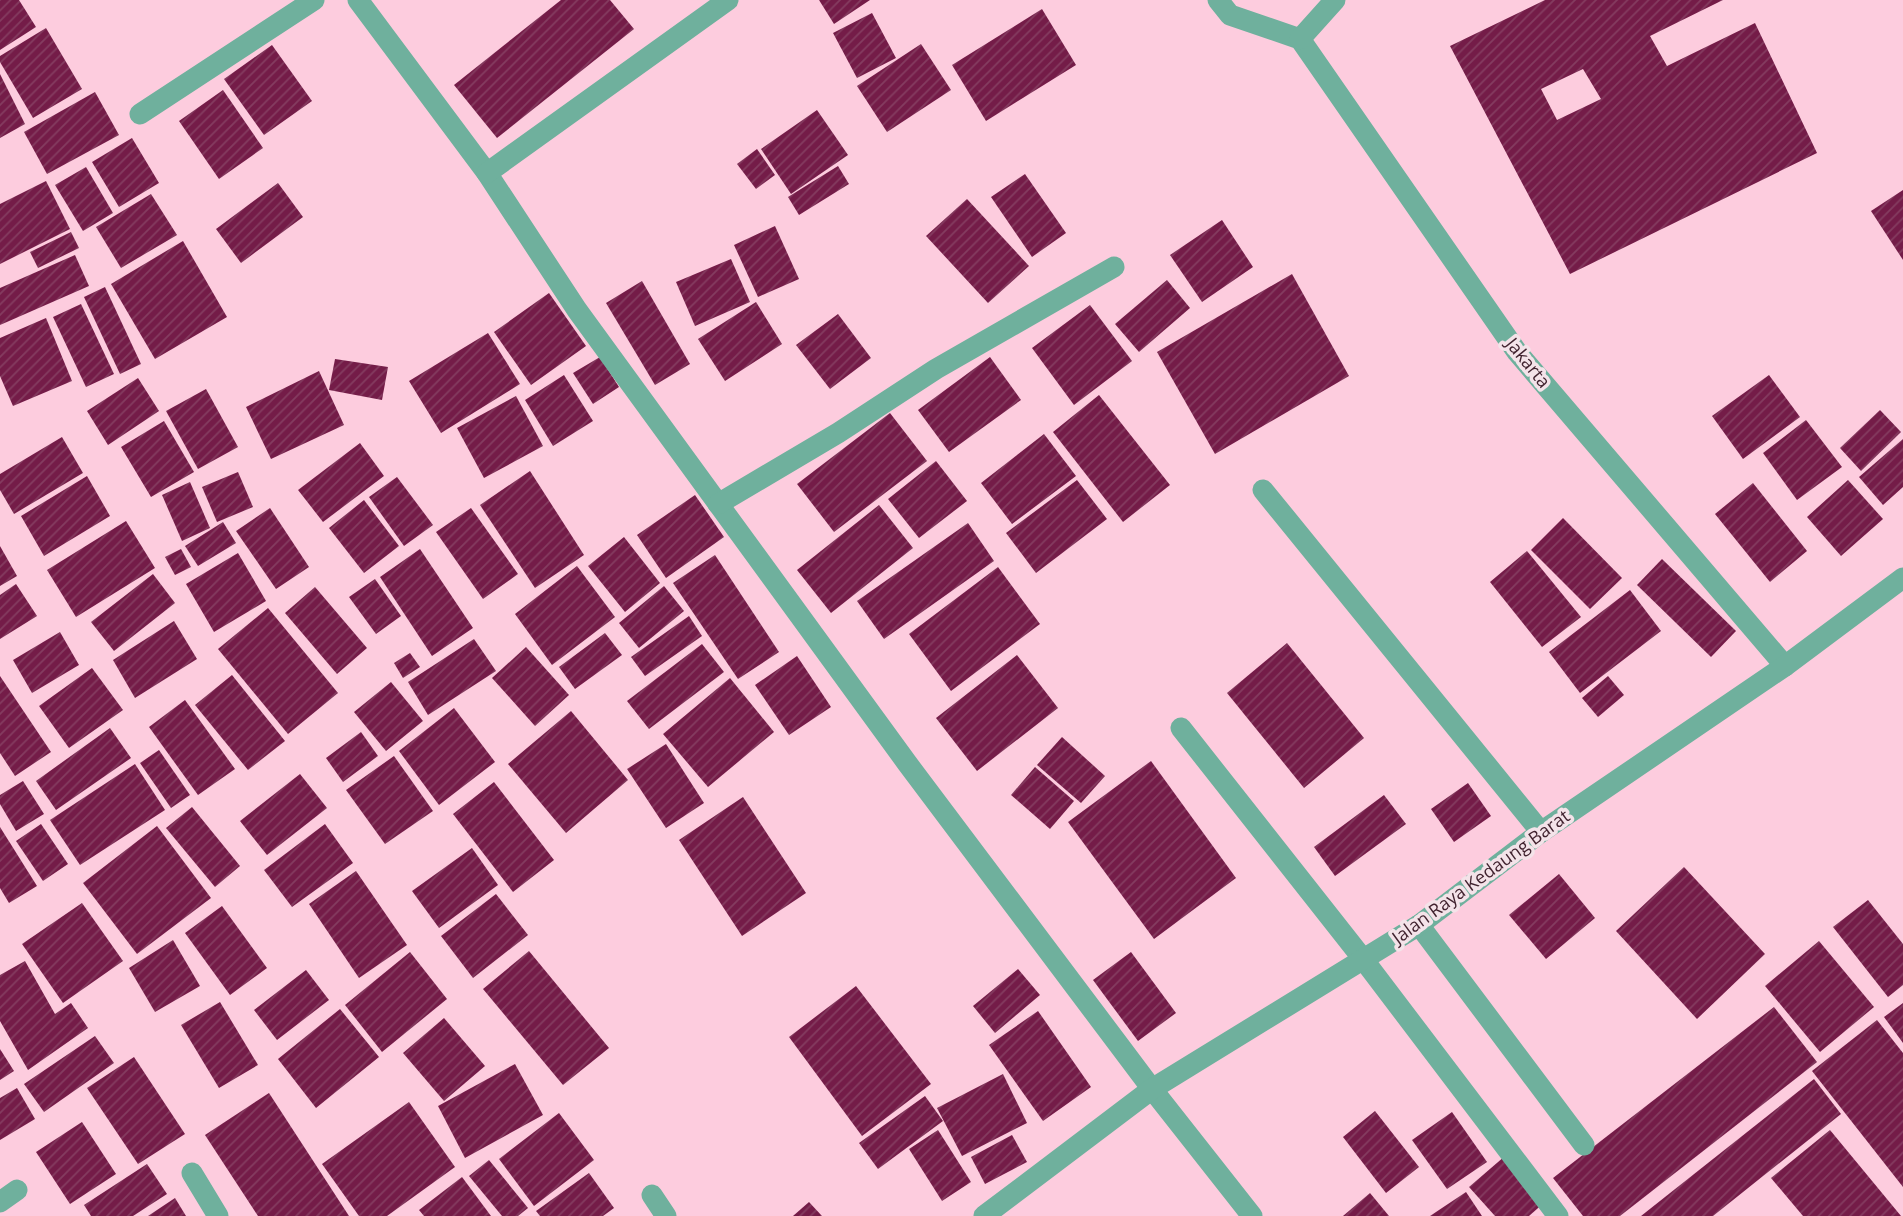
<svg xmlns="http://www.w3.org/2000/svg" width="1903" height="1216" font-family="'Open Sans',sans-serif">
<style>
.building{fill:url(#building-hatch);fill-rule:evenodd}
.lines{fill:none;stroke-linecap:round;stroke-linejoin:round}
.minor{stroke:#6fb09d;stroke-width:21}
.labels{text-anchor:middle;stroke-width:7;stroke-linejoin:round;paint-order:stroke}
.street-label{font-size:18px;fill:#41232f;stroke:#f4e3e9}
</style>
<defs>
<pattern id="building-hatch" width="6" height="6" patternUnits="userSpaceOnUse" patternTransform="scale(1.75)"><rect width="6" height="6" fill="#741c48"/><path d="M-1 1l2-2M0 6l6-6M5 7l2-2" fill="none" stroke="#843c60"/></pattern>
</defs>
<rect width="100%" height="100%" fill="#fdccde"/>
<g class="building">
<path d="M0 0H19L36 27 0 50Z"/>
<path d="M561 0H610L634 29 497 138 454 85Z"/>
<path d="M819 0H870L834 24Z"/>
<path d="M1545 0H1723L1650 36 1667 66 1755 23 1817 153 1570 274 1450 46ZM1583 69 1601 99 1557 120 1541 89Z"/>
<path d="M1042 9 1076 65 986 121 952 65Z"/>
<path d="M872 13 896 58 857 78 833 33Z"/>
<path d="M46 28 82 89 33 118 0 62V56Z"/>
<path d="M921 44 951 90 887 132 857 86Z"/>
<path d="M272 45 312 101 264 135 224 79Z"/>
<path d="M0 74 25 124 0 138Z"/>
<path d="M223 90 263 148 219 179 179 121Z"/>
<path d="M95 92 119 135 47 174 24 132Z"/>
<path d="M817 110 848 155 791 194 761 149Z"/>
<path d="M132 138 159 183 119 207 92 162Z"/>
<path d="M757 149 775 175 756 189 737 164Z"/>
<path d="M838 166 849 184 799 215 788 197Z"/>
<path d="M86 167 113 213 83 231 55 185Z"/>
<path d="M1025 174 1066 233 1032 257 991 197Z"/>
<path d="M46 181 70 229 0 264V204Z"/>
<path d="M278 183 303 217 241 263 216 229Z"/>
<path d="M1903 190V260L1871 211Z"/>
<path d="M151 194 177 235 121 268 96 227Z"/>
<path d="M967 199 1029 266 988 303 926 236Z"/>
<path d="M1222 220 1253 267 1202 302 1170 255Z"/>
<path d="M775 226 799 279 758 297 734 245Z"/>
<path d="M71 232 79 248 38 268 30 252Z"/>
<path d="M183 241 227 317 155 359 111 284Z"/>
<path d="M75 255 89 286 0 325V288Z"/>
<path d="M731 259 750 302 695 326 676 282Z"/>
<path d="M1292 274 1349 376 1215 454 1157 352Z"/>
<path d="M1167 280 1190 308 1139 352 1115 324Z"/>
<path d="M642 281 690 364 655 385 606 303Z"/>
<path d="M105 287 141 364 120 374 84 297Z"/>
<path d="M549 293 586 346 531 385 494 332Z"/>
<path d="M756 302 782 344 725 381 698 339Z"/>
<path d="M81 304 114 374 86 387 53 317Z"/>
<path d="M1090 305 1132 361 1074 405 1032 348Z"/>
<path d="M838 314 871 358 830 389 796 345Z"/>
<path d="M46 318 72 381 13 406 0 376V338Z"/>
<path d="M488 333 520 384 441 433 409 381Z"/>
<path d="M600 357 619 387 593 404 573 373Z"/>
<path d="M990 357 1021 400 949 452 918 410Z"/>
<path d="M335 359 388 367 382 400 329 390Z"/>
<path d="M319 371 344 425 271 459 246 407Z"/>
<path d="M564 375 593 421 553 446 525 400Z"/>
<path d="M1769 375 1800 417 1743 459 1712 416Z"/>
<path d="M138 378 159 411 108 445 87 411Z"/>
<path d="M206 389 238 447 198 469 166 411Z"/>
<path d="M1099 395 1170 485 1123 522 1053 432Z"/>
<path d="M516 396 543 446 484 478 457 428Z"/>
<path d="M1880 410 1901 432 1861 471 1840 448Z"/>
<path d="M890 413 927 461 834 532 797 484Z"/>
<path d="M1806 420 1842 467 1797 500 1763 453Z"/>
<path d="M164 421 194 472 151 497 121 447Z"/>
<path d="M1044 434 1076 476 1012 524 981 483Z"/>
<path d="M62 437 83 473 14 514 0 490V474Z"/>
<path d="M1903 439V487L1883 505 1859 477Z"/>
<path d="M360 443 384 476 323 522 298 490Z"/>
<path d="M936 461 967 501 919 538 888 499Z"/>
<path d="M530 471 584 555 535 588 480 505Z"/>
<path d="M238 472 253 507 217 522 202 487Z"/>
<path d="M87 476 110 516 44 556 21 516Z"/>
<path d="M397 477 433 525 404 546 369 497Z"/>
<path d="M1077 480 1107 519 1036 573 1006 533Z"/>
<path d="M1848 480 1883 519 1841 556 1807 517Z"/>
<path d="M190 482 210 528 182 541 162 495Z"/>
<path d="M1753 483 1807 551 1770 582 1715 514Z"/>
<path d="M695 495 724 537 666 578 637 535Z"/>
<path d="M364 500 399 546 364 573 329 528Z"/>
<path d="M879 505 913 548 831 613 797 570Z"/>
<path d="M270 508 309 567 276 589 236 531Z"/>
<path d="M471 508 518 574 483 599 436 532Z"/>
<path d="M1563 518 1622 578 1590 609 1531 550Z"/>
<path d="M126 521 155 568 76 617 47 570Z"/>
<path d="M223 522 236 543 198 566 185 546Z"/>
<path d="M968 523 994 561 884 639 857 601Z"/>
<path d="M624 537 660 583 625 612 588 566Z"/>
<path d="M0 546 17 576 0 586Z"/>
<path d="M181 549 191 567 175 575 165 557Z"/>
<path d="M420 549 473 628 432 656 380 577Z"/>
<path d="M1527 551 1581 617 1542 647 1490 582Z"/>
<path d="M238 553 266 601 214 632 186 584Z"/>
<path d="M715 555 779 652 738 679 673 583Z"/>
<path d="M1662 559 1736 631 1711 657 1637 585Z"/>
<path d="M577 566 615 617 552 665 515 614Z"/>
<path d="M998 567 1040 624 951 691 909 634Z"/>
<path d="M153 574 175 603 114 651 91 622Z"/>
<path d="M375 579 401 616 376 634 349 597Z"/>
<path d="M16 584 37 616 0 639V595Z"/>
<path d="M664 586 684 611 639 648 619 623Z"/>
<path d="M315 587 367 648 337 674 285 613Z"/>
<path d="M1630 590 1661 631 1580 693 1549 652Z"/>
<path d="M268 608 338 693 288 734 218 649Z"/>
<path d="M689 616 702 636 645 676 631 657Z"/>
<path d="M174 621 197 659 135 698 113 660Z"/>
<path d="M60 632 79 665 32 693 13 660Z"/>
<path d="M605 633 622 655 575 689 559 667Z"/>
<path d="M474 639 496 671 428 715 408 682Z"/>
<path d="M1287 643 1364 738 1304 788 1227 693Z"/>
<path d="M702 644 724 672 649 729 627 701Z"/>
<path d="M526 647 569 695 535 726 492 678Z"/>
<path d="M410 653 420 667 403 678 394 663Z"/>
<path d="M1017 655 1058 708 977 771 936 718Z"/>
<path d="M797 656 831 707 789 735 755 685Z"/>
<path d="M92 668 123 710 69 748 39 706Z"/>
<path d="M232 675 285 741 248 770 195 705Z"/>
<path d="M0 676 51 752 15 776 0 753Z"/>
<path d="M1608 676 1624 695 1598 717 1582 698Z"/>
<path d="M730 678 774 732 708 787 663 734Z"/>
<path d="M391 682 423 721 386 751 354 712Z"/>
<path d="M185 700 235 769 198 795 149 727Z"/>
<path d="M454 708 495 762 439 805 399 751Z"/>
<path d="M571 711 628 780 566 833 508 764Z"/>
<path d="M110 728 131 758 56 810 36 781Z"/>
<path d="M361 732 378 756 343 782 326 758Z"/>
<path d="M1062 737 1105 776 1081 803 1037 765Z"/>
<path d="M666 744 704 803 666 828 627 769Z"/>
<path d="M159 750 190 795 171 808 140 763Z"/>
<path d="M394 756 433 811 385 844 346 790Z"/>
<path d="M1151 761 1236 878 1154 939 1068 822Z"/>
<path d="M135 764 165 810 80 865 50 820Z"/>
<path d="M1035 767 1074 801 1050 829 1011 795Z"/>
<path d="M300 774 327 808 267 855 240 821Z"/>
<path d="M23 781 44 814 16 831 0 804V795Z"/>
<path d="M494 782 554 860 513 892 453 814Z"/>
<path d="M1468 783 1491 816 1454 842 1431 809Z"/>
<path d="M1384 795 1406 824 1335 876 1314 847Z"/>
<path d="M743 797 806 893 742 936 679 840Z"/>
<path d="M192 807 240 866 215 887 166 828Z"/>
<path d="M41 824 68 864 43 881 16 841Z"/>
<path d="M325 824 353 863 292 907 264 870Z"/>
<path d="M157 826 211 898 137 954 83 883Z"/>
<path d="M0 827 37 886 9 903 0 888Z"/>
<path d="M472 848 498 885 439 928 412 891Z"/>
<path d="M1684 867 1765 954 1697 1019 1616 931Z"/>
<path d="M356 871 407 945 359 978 309 904Z"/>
<path d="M1559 874 1595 918 1546 959 1509 915Z"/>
<path d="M496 894 528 935 473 978 441 936Z"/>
<path d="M1868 900 1903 944V985L1888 997 1833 927Z"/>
<path d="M82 903 123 961 63 1003 22 944Z"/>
<path d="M222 906 267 968 230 995 185 933Z"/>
<path d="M173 940 200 986 155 1012 129 968Z"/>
<path d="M1819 941 1874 1007 1820 1052 1765 986Z"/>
<path d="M529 951 609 1048 563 1085 483 989Z"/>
<path d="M410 952 447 999 382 1052 345 1005Z"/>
<path d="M1131 952 1176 1013 1138 1041 1093 980Z"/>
<path d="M25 961 55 1014 71 1003 88 1028 28 1070 0 1021V975Z"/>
<path d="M1018 969 1040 995 995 1033 973 1006Z"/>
<path d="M306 970 329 1000 277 1040 254 1010Z"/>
<path d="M856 986 931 1084 862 1136 789 1037Z"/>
<path d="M220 1002 258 1065 219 1088 181 1025Z"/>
<path d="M1903 1003V1043L1884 1017Z"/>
<path d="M1774 1007 1817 1062 1620 1216H1583L1553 1178Z"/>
<path d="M340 1009 379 1057 316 1108 278 1059Z"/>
<path d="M1038 1011 1091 1087 1043 1121 989 1045Z"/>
<path d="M444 1018 485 1066 444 1101 403 1053Z"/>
<path d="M1877 1020 1903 1053V1187L1812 1071Z"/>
<path d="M95 1036 114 1063 44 1112 24 1084Z"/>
<path d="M0 1049 14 1071 0 1080Z"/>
<path d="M134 1057 185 1134 138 1164 87 1088Z"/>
<path d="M515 1064 543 1115 465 1158 438 1106Z"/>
<path d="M1003 1074 1027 1123 962 1156 937 1108Z"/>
<path d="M1814 1079 1841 1114 1713 1216H1641Z"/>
<path d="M17 1088 35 1119 0 1140V1098Z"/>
<path d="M269 1093 349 1216H258L205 1135Z"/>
<path d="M925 1096 943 1121 878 1169 859 1143Z"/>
<path d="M409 1102 455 1167 387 1216H359L322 1164Z"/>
<path d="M1375 1111 1419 1167 1386 1193 1343 1137Z"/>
<path d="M1452 1112 1487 1162 1447 1189 1412 1140Z"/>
<path d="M559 1113 594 1160 534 1206 499 1159Z"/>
<path d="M82 1122 116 1174 70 1204 36 1152Z"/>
<path d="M938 1130 971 1182 942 1201 909 1149Z"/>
<path d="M1830 1130 1901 1216H1803L1771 1178Z"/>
<path d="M1012 1135 1027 1162 985 1184 971 1157Z"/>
<path d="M1505 1156 1546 1201 1529 1216H1495L1469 1187Z"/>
<path d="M489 1160 528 1208 518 1216H502L469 1176Z"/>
<path d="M147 1164 167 1194 133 1216H91L84 1205Z"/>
<path d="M589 1173 614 1208 603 1216H540L536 1211Z"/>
<path d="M462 1177 491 1216H424L419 1210Z"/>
<path d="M1466 1192 1482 1216H1430Z"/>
<path d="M1370 1193 1389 1216H1343Z"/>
<path d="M175 1198 186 1216H148Z"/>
<path d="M809 1202 822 1216H793Z"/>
</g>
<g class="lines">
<g class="minor">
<path d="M358 0 487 173 577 310 907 763 1152 1089 1252 1216"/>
<path d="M1218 0 1230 15 1300 39 1517 352 1785 666"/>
<path d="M1300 39 1335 0"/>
<path d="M140 114 314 0"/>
<path d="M487 173 728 0"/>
<path d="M1263 490 1541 832"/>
<path d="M718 504 838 433 936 369 1114 267"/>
<path d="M1181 728 1363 959 1558 1216"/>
<path d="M1419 925 1584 1145"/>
<path d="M192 1173 218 1216"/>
<path d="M652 1195 666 1216"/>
<path d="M0 1202 17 1190"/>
<path d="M984 1216 1152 1089 1419 925 1541 832 1785 666 1903 578"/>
</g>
</g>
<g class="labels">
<g class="street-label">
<text transform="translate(1528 363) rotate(51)" y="6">Jakarta</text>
<text transform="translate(1481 877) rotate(-36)" y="6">Jalan Raya Kedaung Barat</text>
</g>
</g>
</svg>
